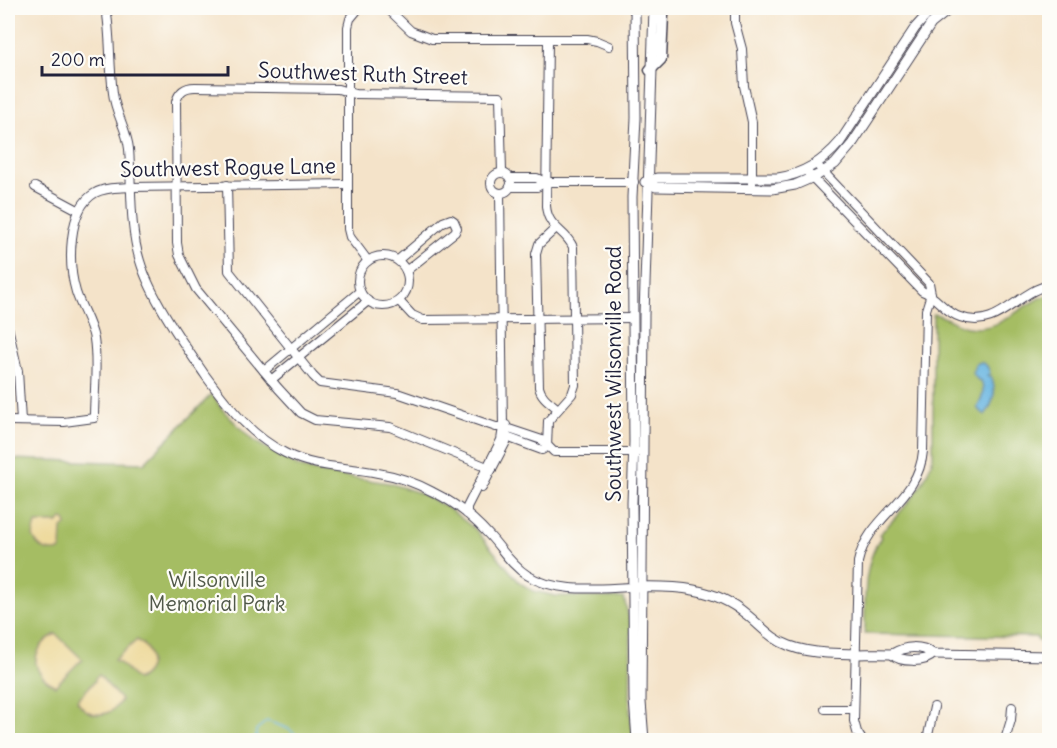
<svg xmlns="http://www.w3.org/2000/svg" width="1057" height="748" font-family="Delius,sans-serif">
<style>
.green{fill:#a5bd63;stroke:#64704f;stroke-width:1.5}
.sand{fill:#eeda9e;stroke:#887e6c;stroke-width:1.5}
.water{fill:#67b5e1;stroke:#446c8e;stroke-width:1.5}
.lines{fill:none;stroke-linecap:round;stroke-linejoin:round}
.stream{stroke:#67b5e1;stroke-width:1.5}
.minor-casing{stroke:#423f50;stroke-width:10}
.major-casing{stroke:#423f50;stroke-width:11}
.highway-casing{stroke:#423f50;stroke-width:13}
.minor{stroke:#fff;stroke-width:8}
.major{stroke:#fff;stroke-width:9}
.highway{stroke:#fff;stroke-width:10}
.labels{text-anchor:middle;stroke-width:4.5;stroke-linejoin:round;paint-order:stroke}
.street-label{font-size:21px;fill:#22223b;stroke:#fdfcf7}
.park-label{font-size:21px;fill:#505849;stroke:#fdfcf7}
</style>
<rect width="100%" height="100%" fill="#fdfcf7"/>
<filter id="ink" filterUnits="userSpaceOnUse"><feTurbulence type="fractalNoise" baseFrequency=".0167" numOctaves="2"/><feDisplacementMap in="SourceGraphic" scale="12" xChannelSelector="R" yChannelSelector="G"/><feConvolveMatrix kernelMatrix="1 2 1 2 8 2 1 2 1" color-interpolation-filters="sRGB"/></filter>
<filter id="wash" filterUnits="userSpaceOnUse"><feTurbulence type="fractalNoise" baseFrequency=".008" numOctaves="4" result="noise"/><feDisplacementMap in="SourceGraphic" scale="24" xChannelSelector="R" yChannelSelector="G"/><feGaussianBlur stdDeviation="1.35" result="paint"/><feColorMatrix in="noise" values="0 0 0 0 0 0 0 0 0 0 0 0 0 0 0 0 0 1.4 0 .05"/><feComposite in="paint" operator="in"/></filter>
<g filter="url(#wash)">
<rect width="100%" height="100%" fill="#f4e3c9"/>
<g class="green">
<path d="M1049 295V644L1041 643 1036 637 865 634C865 600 862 566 881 537L879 535C901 511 926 488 933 456V314C943 314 955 325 967 327 997 332 1013 312 1036 300 1040 297 1045 296 1049 295Z"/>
<path d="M212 394 221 408 252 440 299 467 321 473 389 483 417 492 445 506 475 529 520 583 533 591 556 596 624 598 631 626 630 713 634 740H8V459L144 463Z"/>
</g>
<g class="sand">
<path d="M62 519 65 520 67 524 62 528 61 550C48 553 38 549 33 536L36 523H58Z"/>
<path d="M56 634 83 660 78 663 55 686C50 682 43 679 40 673 29 657 42 641 56 634Z"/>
<path d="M137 640C154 650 155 670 137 680L120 663 114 660Z"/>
<path d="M99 675 121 700C110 719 88 719 77 700L95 681V678Z"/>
</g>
<path class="water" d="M981 362 987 366 990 373 987 376 988 377 991 376C997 391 994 402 985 415L977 408C983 398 985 391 981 380L979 381 972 373 976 364Z"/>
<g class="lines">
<path class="stream" d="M256 740V730L267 721 289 729 303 740"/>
</g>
</g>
<g filter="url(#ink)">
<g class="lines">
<g class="minor-casing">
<g id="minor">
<path d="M106 8C111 36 109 64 113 93 115 113 127 129 129 149 132 186 129 226 140 261 151 298 183 343 205 375 228 406 250 435 285 453 317 469 345 466 378 473 397 476 416 483 433 492 454 502 474 518 490 536 502 549 511 565 527 575 556 594 600 588 633 587"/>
<path d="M359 8 350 19 348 27V229L350 237 368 261"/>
<path d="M387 8 411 31 432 39H587L597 41 609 46"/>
<path d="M735 8V23L742 49 744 86 752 122V189"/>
<path d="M816 164 929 283 931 294"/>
<circle cx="501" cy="183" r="10"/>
<path d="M808 173 922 291C937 296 944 312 960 317 998 331 1017 291 1050 285"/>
<path d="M510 178H537L545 182H634"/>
<path d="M227 185 229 271 313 376 320 383 397 393 496 427H503L542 440 554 452H638"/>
<path d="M35 187 78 210"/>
<path d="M510 187H537L545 182"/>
<path d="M556 228 539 244 536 254 539 387C541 397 550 402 558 409"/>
<circle cx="383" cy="281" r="25"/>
<path d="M398 260 443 222 451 219 454 221 457 228 455 232 406 271"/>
<path d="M399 301 412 315 423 320 633 318"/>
<path d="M8 327 18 371 21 421"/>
<path d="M264 371 360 291"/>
<path d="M271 380 368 301"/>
<path d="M8 421 64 422 94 418C94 393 98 365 94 339 91 322 81 308 76 292 68 265 67 209 95 193 105 187 119 188 131 187L348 184"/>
<path d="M504 436 542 450 547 447"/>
<path d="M547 447 548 421 572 394 575 385 573 247C565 229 548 229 546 206L548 40"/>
<path d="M492 469 390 427 315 420 301 413 278 388 196 289 179 255 177 243 176 102C179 91 185 87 195 87L338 89 355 94 500 96 502 172"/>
<path d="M482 488 506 442V425"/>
<path d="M467 514V507L501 440 503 427 500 193"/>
<path d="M825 709H854"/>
<path d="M862 740 857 732 854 721 858 562C868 515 919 501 923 451L926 310 931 294"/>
<path d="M927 740 934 707"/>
<path d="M1005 740 1011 720 1012 707"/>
</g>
</g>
<g class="major-casing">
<g id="major">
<path d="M635 8 636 118 632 197 634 442 632 503 634 699 637 740"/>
<path d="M645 182 657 178H778C804 174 823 162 840 142L915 28 933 8"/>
<path d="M647 182 656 187 772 189 795 185 818 175 835 164 852 144 931 24 951 8"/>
<path d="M636 587C675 586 714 587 746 614 761 626 772 640 790 646 819 657 861 653 892 654 905 646 921 645 933 654L1050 656"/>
<path d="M892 654C900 662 925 663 933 654"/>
<path d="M644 740 641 702 644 315 654 8"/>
</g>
</g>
<g class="highway-casing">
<g id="highway">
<path d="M634 8 635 10"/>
<path d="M650 70 661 59 663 14 665 8"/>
</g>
</g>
<use href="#minor" class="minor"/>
<use href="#major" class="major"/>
<use href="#highway" class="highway"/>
</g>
</g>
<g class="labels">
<g class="street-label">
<text transform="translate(363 74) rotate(2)" y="7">Southwest Ruth Street</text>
<text transform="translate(228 168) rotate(-1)" y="7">Southwest Rogue Lane</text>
<text transform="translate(614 374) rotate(-90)" y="7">Southwest Wilsonville Road</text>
</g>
<g class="park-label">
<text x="217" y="587">Wilsonville<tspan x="217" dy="24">Memorial Park</tspan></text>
</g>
</g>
<rect width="1057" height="748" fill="none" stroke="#fdfcf7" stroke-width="30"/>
<path d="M42 66v9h186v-9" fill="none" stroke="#22223b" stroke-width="3"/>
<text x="51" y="66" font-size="18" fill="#22223b" stroke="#fdfcf7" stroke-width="4.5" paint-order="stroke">200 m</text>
</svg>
